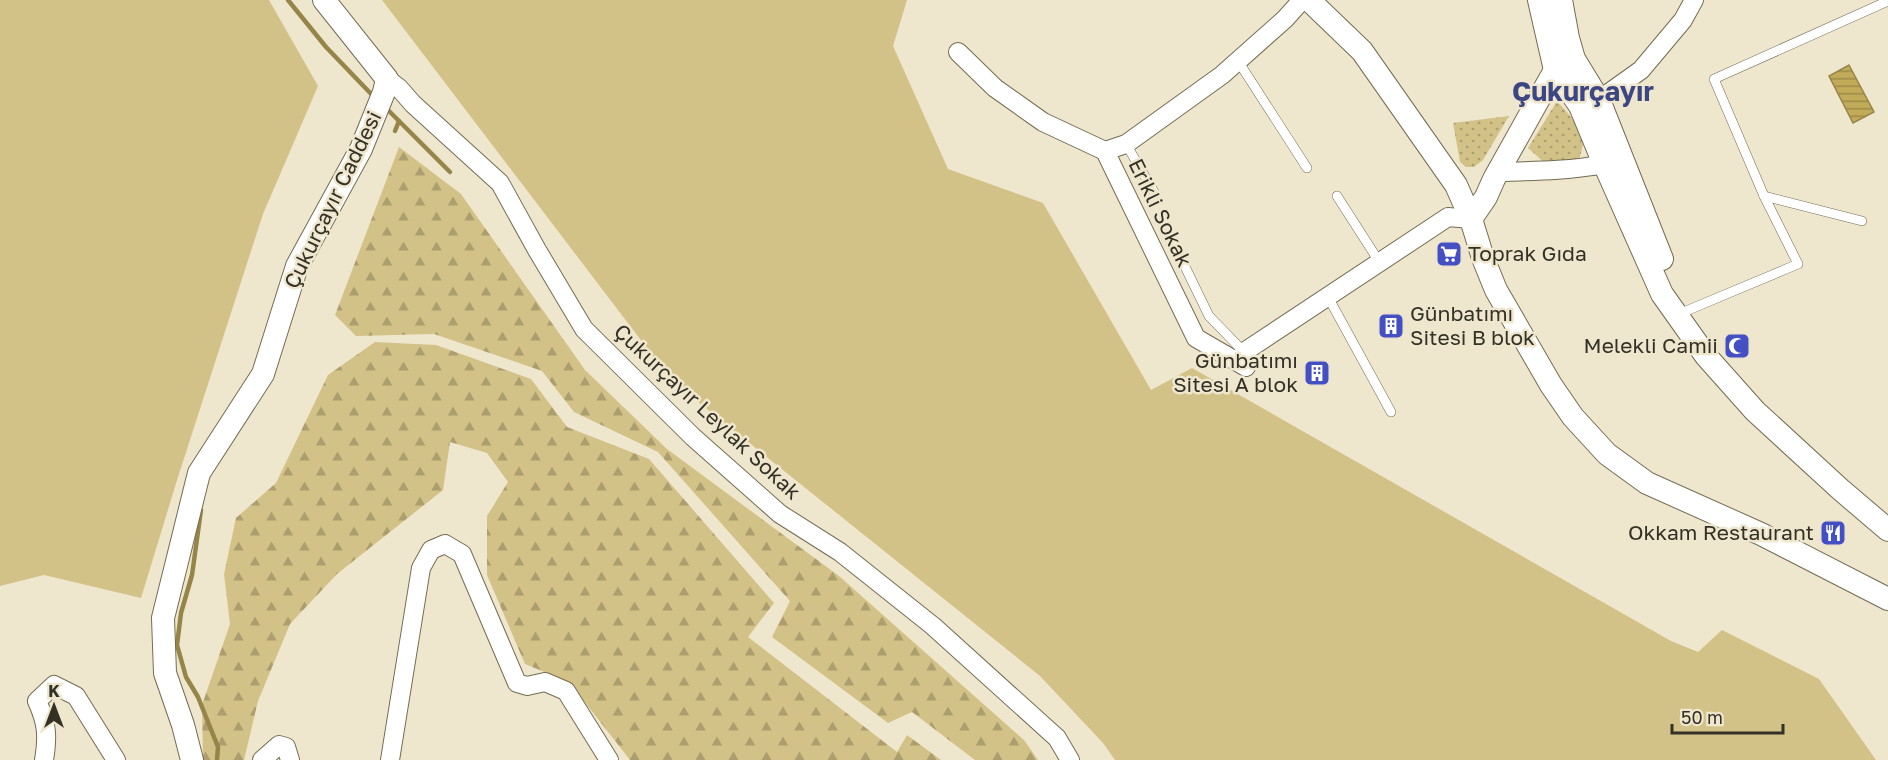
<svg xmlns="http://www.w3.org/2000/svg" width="1888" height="760" font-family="'Golos Text',sans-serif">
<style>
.green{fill:#d3c287}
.forest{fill:url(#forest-firs)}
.park{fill:url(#park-dots)}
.water{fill:url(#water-rules);stroke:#968549;stroke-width:1.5}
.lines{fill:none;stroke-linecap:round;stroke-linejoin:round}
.stream{stroke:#968549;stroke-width:4.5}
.service-casing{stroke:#726c54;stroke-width:10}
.minor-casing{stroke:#726c54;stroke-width:20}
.tertiary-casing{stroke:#726c54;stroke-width:24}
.service{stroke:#fff;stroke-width:9}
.minor{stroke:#fff;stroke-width:18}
.tertiary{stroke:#fff;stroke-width:22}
.labels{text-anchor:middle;stroke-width:5;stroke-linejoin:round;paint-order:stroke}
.street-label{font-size:21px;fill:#333026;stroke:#efe7cd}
.poi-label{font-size:21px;fill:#333026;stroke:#efe7cd;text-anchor:end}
.district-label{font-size:27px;font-weight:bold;fill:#3c4682;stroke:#efe7cd}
</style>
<defs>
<pattern id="forest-firs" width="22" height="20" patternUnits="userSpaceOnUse" patternTransform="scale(1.5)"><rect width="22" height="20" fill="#d3c287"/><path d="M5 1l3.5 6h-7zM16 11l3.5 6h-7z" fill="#ac9e6e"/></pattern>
<pattern id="park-dots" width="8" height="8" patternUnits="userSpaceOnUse" patternTransform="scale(1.5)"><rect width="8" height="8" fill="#d3c287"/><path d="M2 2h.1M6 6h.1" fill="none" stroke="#ac9e6e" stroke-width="1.8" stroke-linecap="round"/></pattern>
<pattern id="water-rules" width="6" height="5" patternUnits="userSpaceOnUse" patternTransform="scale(1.5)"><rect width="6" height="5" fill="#c1aa58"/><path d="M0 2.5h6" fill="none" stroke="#9d8b49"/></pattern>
</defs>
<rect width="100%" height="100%" fill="#efe7cd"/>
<g class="green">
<path d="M0 0H269L318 86 263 214 178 477 141 598 44 575 0 586Z"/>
<path d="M382 0H907L893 46 948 169 1043 203 1151 390 1192 368 1671 641 1698 652 1722 630 1819 679 1876 760H1115L1103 743 1040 676 672 381Z"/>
</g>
<g class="forest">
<path d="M399 147 461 194 585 370 667 449 839 576 1024 740 1038 760H975L912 712 888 723 772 637 790 601 658 452 574 412 542 371 434 334 356 336 335 315Z"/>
<path d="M375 342 436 345 531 379 567 427 649 459 774 603 748 637 897 752 907 735 941 760H630L569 682 525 664 487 575V516L508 482 487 453 450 442 443 490 337 574 290 624 258 701 244 760H203L202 705 230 624 224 574 236 518 276 483 328 375Z"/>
</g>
<g class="park">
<path d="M1557 101 1572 118 1584 140 1578 165H1547L1528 148Z"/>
<path d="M1509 116 1483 160 1474 167H1466L1460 162 1453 123Z"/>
</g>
<path class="water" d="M1849 65 1874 112 1853 123 1829 76Z"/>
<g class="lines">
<g class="stream">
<path d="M288 0 326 47 375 98"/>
<path d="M386 108 450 172"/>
<path d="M395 131 399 121"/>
<path d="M201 510 192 575 181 613 177 645 186 677 198 697 218 747 217 760"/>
</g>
<g class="service-casing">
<g id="service">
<path d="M1238 61 1307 168"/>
<path d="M1126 144 1154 192"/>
<path d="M1337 196 1380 263"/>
<path d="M1764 196 1862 221"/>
<path d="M1175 246 1209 316 1244 352"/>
<path d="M1328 297 1391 412"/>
<path d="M1686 311 1798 264 1764 196 1714 79 1888 1"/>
</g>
</g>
<g class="minor-casing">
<g id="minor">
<path d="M958 52 995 88 1043 122 1105 151 1196 338 1246 367"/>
<path d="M387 79 399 88 413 104 500 183 537 250 584 329 693 437 780 514 840 552 933 626 1057 738 1070 760"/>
<path d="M1599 100 1641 70 1683 20 1694 0"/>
<path d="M1105 151 1126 144 1222 75 1285 19 1302 0"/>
<path d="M1498 172C1533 171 1569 171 1604 164"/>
<path d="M1244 352 1448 217 1471 219"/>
<path d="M44 760C48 736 47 723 37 701L54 685 76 696 116 760"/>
<path d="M262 760 279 745 286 747 290 760"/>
<path d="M390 760 421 568 431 550 445 544 462 554 517 683 527 686 545 682 566 691 609 760"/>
</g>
</g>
<g class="tertiary-casing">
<g id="tertiary">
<path d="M1309 0 1362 51 1456 185 1471 219 1483 258 1496 290 1551 385 1573 417 1607 454 1647 483 1761 534 1888 599"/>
<path d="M1539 0 1555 70 1580 106 1602 159 1662 294 1706 356 1755 411 1840 489 1888 530"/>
<path d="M1561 0 1568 38 1574 59 1599 100 1662 259"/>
<path d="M1471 219 1486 197 1494 179 1555 70 1567 64"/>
<path d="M192 760 183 725 165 673 163 618 199 473 263 374 297 266 361 149 384 92 387 79 324 0"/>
</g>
</g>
<use href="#service" class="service"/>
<use href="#minor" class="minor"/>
<use href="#tertiary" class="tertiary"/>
</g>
<defs>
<g id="supermarket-square" transform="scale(1.35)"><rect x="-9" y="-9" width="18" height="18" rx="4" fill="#454fc4" stroke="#efe7cd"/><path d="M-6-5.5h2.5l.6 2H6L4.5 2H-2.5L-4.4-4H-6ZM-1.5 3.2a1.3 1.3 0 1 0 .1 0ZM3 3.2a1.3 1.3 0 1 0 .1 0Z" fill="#fff"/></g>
<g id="building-square" transform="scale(1.35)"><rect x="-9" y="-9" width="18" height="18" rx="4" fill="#454fc4" stroke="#efe7cd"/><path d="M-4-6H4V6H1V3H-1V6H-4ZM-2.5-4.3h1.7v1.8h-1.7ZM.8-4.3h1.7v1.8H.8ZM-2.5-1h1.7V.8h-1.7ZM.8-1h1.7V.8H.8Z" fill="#fff"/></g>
<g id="mosque-square" transform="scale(1.35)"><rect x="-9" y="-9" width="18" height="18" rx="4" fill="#454fc4" stroke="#efe7cd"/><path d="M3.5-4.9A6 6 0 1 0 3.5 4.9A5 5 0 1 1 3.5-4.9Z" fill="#fff"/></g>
<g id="restaurant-square" transform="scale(1.35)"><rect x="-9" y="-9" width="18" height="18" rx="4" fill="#454fc4" stroke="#efe7cd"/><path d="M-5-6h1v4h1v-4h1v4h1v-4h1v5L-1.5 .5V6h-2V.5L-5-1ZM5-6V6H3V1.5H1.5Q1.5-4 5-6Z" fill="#fff"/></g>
</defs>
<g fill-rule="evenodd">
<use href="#supermarket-square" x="1449" y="254"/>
<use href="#building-square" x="1391" y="326"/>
<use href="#mosque-square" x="1737" y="346"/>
<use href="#building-square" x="1317" y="373"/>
<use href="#restaurant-square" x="1833" y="533"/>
</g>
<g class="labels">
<g class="street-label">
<text transform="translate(333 200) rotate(-64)" y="7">Çukurçayır Caddesi</text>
<text transform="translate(1160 213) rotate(64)" y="7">Erikli Sokak</text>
<text transform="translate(707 412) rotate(43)" y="7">Çukurçayır Leylak Sokak</text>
</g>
<g class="poi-label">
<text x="1468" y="261" text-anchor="start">Toprak Gıda</text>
<text x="1410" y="321" text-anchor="start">Günbatımı<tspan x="1410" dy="24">Sitesi B blok</tspan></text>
<text x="1718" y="353">Melekli Camii</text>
<text x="1298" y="368">Günbatımı<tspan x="1298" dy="24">Sitesi A blok</tspan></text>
<text x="1814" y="540">Okkam Restaurant</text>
</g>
<g class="district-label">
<text x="1583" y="101">Çukurçayır</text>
</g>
</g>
<g transform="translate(54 706)" stroke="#efe7cd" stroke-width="4.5" paint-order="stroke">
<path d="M0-4.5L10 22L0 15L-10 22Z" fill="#333026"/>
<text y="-9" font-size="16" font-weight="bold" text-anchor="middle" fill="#333026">K</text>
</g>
<path d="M1672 724v9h111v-9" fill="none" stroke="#333026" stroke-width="3"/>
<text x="1681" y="724" font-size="18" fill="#333026" stroke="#efe7cd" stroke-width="4.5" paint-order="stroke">50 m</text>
</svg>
